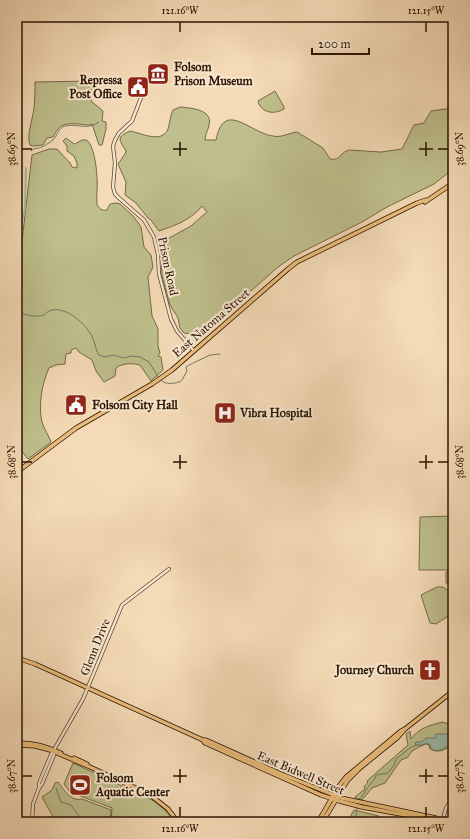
<svg xmlns="http://www.w3.org/2000/svg" width="470" height="839" font-family="'IM FELL Great Primer',serif">
<style>
.green{fill:#bebf8c;stroke:#736947}
.water{fill:#9cbbab;stroke:#6e7867}
.lines{fill:none;stroke-linecap:round;stroke-linejoin:round}
.stream{stroke:#6e7867;stroke-width:1}
.canal{stroke:#9cbbab;stroke-width:2}
.minor-casing{stroke:#5b452f;stroke-width:4}
.major-casing{stroke:#281302;stroke-width:5}
.minor{stroke:#f8e7d0;stroke-width:2.5}
.major{stroke:#eabd7b;stroke-width:3.5}
.ticks{fill:none;stroke:#281302;stroke-width:1.5}
.labels{text-anchor:middle;stroke-width:4;stroke-linejoin:round;paint-order:stroke}
.poi-label{font-size:12px;font-weight:bold;fill:#281302;stroke:#f8e7d0;text-anchor:start}
.street-label{font-size:12px;fill:#281302;stroke:#f8e7d0}
.neatline{fill:none;stroke:#281302;stroke-width:1.5}
.ticks-label{font-size:10px;text-anchor:middle;fill:#281302}
</style>
<rect width="100%" height="100%" fill="#f4dab6"/>
<filter id="stains"><feTurbulence type="fractalNoise" baseFrequency=".005" numOctaves="4"/><feColorMatrix values="0 0 0 0 .2 0 0 0 0 .09 0 0 0 0 .02 0 0 0 .5 -.17"/></filter>
<radialGradient id="worn" r=".72"><stop offset=".6" stop-color="#630" stop-opacity="0"/><stop offset="1" stop-color="#630" stop-opacity=".3"/></radialGradient>
<g class="green">
<path d="M92 81 91 101 103 111 102 121 106 122V129L102 145H99L92 124 90 125C80 125 65 120 58 129 56 131 55 134 53 137L47 138 43 145 33 146 30 145C26 137 33 118 34 108 35 99 35 90 35 82Z"/>
<path d="M275 91 284 107V109C274 115 261 113 258 101Z"/>
<path d="M180 107C190 108 213 109 209 125 208 131 205 134 205 140H216C224 99 250 133 273 136 281 138 289 133 297 132L323 148 330 159C341 161 340 152 349 150L381 152 402 149 414 125 424 123 431 111 453 108V169L434 184 387 207 362 222 294 256 278 267 216 322 190 334 184 333 180 328 178 318 170 305 162 276 160 243 191 226 207 212 202 206C191 220 176 225 159 231L151 220 148 218 136 203 125 195 126 182 118 164 125 154 126 151C119 140 116 137 130 131 141 133 162 144 168 129 170 123 170 116 173 110Z"/>
<path d="M66 138 74 144C78 143 81 139 86 140 94 143 97 171 97 179 98 187 96 196 97 204 99 209 102 211 107 210L110 204 117 203 120 204 133 216 139 224 141 227 144 247 151 255 153 267 148 277 152 316 158 329V346L160 353 158 356 161 357 163 370 151 381 140 365C133 363 122 363 116 368L115 376 104 382 96 371 92 360 79 352 76 348 71 350V353L66 354 65 364 56 365 49 368C42 383 38 406 42 422 44 429 49 436 51 442L28 459 17 445V261L22 241 32 155 49 149H57L70 163 72 167 77 168V163L74 156 67 151V146L63 141Z"/>
<path d="M453 516V583H446V572H451V570H419L420 517Z"/>
<path d="M437 587H443L453 594V613L436 624 430 623 421 595Z"/>
<path d="M443 722 453 726V745C445 749 439 754 430 749L429 745 426 744 419 747 412 751 408 757 401 760 385 783 372 788 362 800 355 798V797L365 789 364 787 368 782 367 781 408 745 406 734 410 731 411 739C419 728 430 725 443 722Z"/>
<path d="M73 763 154 801 165 810 175 822H111L112 808 70 792 64 784Z"/>
<path d="M58 782C64 789 70 802 82 799L111 810 110 822H56L42 797 52 790 55 783Z"/>
<path d="M354 810 379 816 380 818V822H361L360 820 358 822H350L352 820 351 815Z"/>
</g>
<g class="water">
<path d="M17 53C19 74 26 104 17 122Z"/>
<path d="M436 734H453V744C445 746 440 754 431 749L430 745 427 743 422 745H415L416 742H421L427 738H436Z"/>
</g>
<g class="lines">
<g class="stream">
<path d="M31 151C34 147 38 149 42 147 46 145 50 142 53 140 58 135 57 129 65 126 78 123 87 131 99 122"/>
<path d="M17 311C25 315 34 318 44 315 46 313 48 311 52 310 66 307 83 322 90 333 95 340 95 349 99 355L105 357 113 355 124 358 132 356 140 357 149 362 159 378"/>
<path d="M161 380C165 385 176 384 181 381"/>
<path d="M182 380 187 371 186 367 189 365 210 355 220 354"/>
<path d="M56 788 61 802 71 805 79 816V822"/>
<path d="M359 801V799C366 793 364 791 369 786 372 781 375 781 376 775L388 773 394 765 396 759 411 747 417 745"/>
<path d="M352 822 356 815 357 808"/>
</g>
<path class="canal" d="M17 256 20 231 25 208 26 168"/>
<g class="minor-casing">
<g id="minor">
<path d="M147 82 132 121 119 133 115 140 113 146 115 163 113 187 115 194 119 198 144 220 154 237 158 255 159 274 171 319 177 331 194 351"/>
<path d="M39 788 42 784 54 755 55 748 83 699 122 605 169 569"/>
<path d="M32 822 33 804 39 788V783L53 750"/>
<path d="M442 822 446 808 453 797"/>
</g>
</g>
<g class="major-casing">
<g id="major">
<path d="M425 202 453 183"/>
<path d="M17 472 76 428 152 384 172 370 288 269 297 262 417 203 426 200"/>
<path d="M17 658 35 664 203 740 205 743 321 795 339 801 362 807 444 822"/>
<path d="M203 740H206L279 773 341 798 436 818 442 822"/>
<path d="M17 743C33 742 46 746 61 753"/>
<path d="M17 745 35 746 50 750 90 767 149 794 168 809 178 822"/>
<path d="M74 758 87 764"/>
<path d="M318 822 339 786 346 777 401 731 405 729 453 691"/>
<path d="M321 822 328 813 347 781 360 768 397 738 405 729"/>
</g>
</g>
<use href="#minor" class="minor"/>
<use href="#major" class="major"/>
</g>
<path class="ticks" d="M180 22V32M426 22V32M180 142V156M426 142V156M22 149H32M173 149H187M419 149H433M438 149H448M180 455V469M426 455V469M22 462H32M173 462H187M419 462H433M438 462H448M180 769V783M426 769V783M22 776H32M173 776H187M419 776H433M438 776H448M180 807V817M426 807V817"/>
<defs>
<g id="museum-square" transform="scale(1.15)"><rect x="-9" y="-9" width="18" height="18" rx="4" fill="#8f2418" stroke="#f8e7d0"/><path d="M0-6L6-3V-2H-6V-3ZM-5-1h2V3h-2ZM-1-1h2V3h-2ZM3-1h2V3H3ZM-6 4H6V6H-6Z" fill="#fff"/></g>
<g id="civic-square" transform="scale(1.15)"><rect x="-9" y="-9" width="18" height="18" rx="4" fill="#8f2418" stroke="#f8e7d0"/><path d="M-.6-6.5H3V-4.5H.6V-3L4-1V1h2V6H-6V1h2V-1L-.6-3ZM-1.2 2.5V6h2.4V2.5Z" fill="#fff"/></g>
<g id="hospital-square" transform="scale(1.15)"><rect x="-9" y="-9" width="18" height="18" rx="4" fill="#8f2418" stroke="#f8e7d0"/><path d="M-5-5h3v3.5h4V-5h3V5h-3V1.5h-4V5h-3Z" fill="#fff"/></g>
<g id="church-square" transform="scale(1.15)"><rect x="-9" y="-9" width="18" height="18" rx="4" fill="#8f2418" stroke="#f8e7d0"/><path d="M-1.2-6h2.4v3.5h3.3v2.4h-3.3V6h-2.4V-.1h-3.3v-2.4h3.3Z" fill="#fff"/></g>
<g id="stadium-square" transform="scale(1.15)"><rect x="-9" y="-9" width="18" height="18" rx="4" fill="#8f2418" stroke="#f8e7d0"/><path d="M0-5a6.5 5 0 1 0 0 10a6.5 5 0 1 0 0-10ZM-3.5-1.8h7v3.6h-7Z" fill="#fff"/></g>
</defs>
<g fill-rule="evenodd">
<use href="#museum-square" x="158" y="74"/>
<use href="#civic-square" x="138" y="87"/>
<use href="#civic-square" x="76" y="405"/>
<use href="#hospital-square" x="225" y="413"/>
<use href="#church-square" x="430" y="670"/>
<use href="#stadium-square" x="80" y="785"/>
</g>
<g class="labels">
<g class="poi-label">
<text x="174" y="71">Folsom<tspan x="174" dy="14">Prison Museum</tspan></text>
<text x="122" y="84" text-anchor="end">Repressa<tspan x="122" dy="14">Post Office</tspan></text>
<text x="92" y="409">Folsom City Hall</text>
<text x="240" y="417">Vibra Hospital</text>
<text x="414" y="674" text-anchor="end">Journey Church</text>
<text x="96" y="782">Folsom<tspan x="96" dy="14">Aquatic Center</tspan></text>
</g>
<g class="street-label">
<text transform="translate(168 266) rotate(78)" y="4">Prison Road</text>
<text transform="translate(211 323) rotate(-41)" y="4">East Natoma Street</text>
<text transform="translate(95 647) rotate(-68)" y="4">Glenn Drive</text>
<text transform="translate(301 773) rotate(23)" y="4">East Bidwell Street</text>
</g>
</g>
<rect width="470" height="839" fill="none" stroke="#f4dab6" stroke-width="44"/>
<path d="M312 48v6h57v-6" fill="none" stroke="#281302" stroke-width="2"/>
<text x="318" y="48" font-size="12" fill="#281302" stroke="#f8e7d0" stroke-width="3" paint-order="stroke">200 m</text>
<rect x="22" y="22" width="426" height="795" class="neatline"/>
<g class="ticks-label">
<text x="180" y="14">121.16°W</text>
<text x="426" y="14">121.15°W</text>
<text transform="translate(11 149) rotate(-90)" y="4">38.69°N</text>
<text transform="translate(459 149) rotate(-90)" y="4">38.69°N</text>
<text transform="translate(11 462) rotate(-90)" y="4">38.68°N</text>
<text transform="translate(459 462) rotate(-90)" y="4">38.68°N</text>
<text transform="translate(11 776) rotate(-90)" y="4">38.67°N</text>
<text transform="translate(459 776) rotate(-90)" y="4">38.67°N</text>
<text x="180" y="832">121.16°W</text>
<text x="426" y="832">121.15°W</text>
</g>
<rect width="100%" height="100%" filter="url(#stains)"/>
<rect width="100%" height="100%" fill="url(#worn)"/>
</svg>
